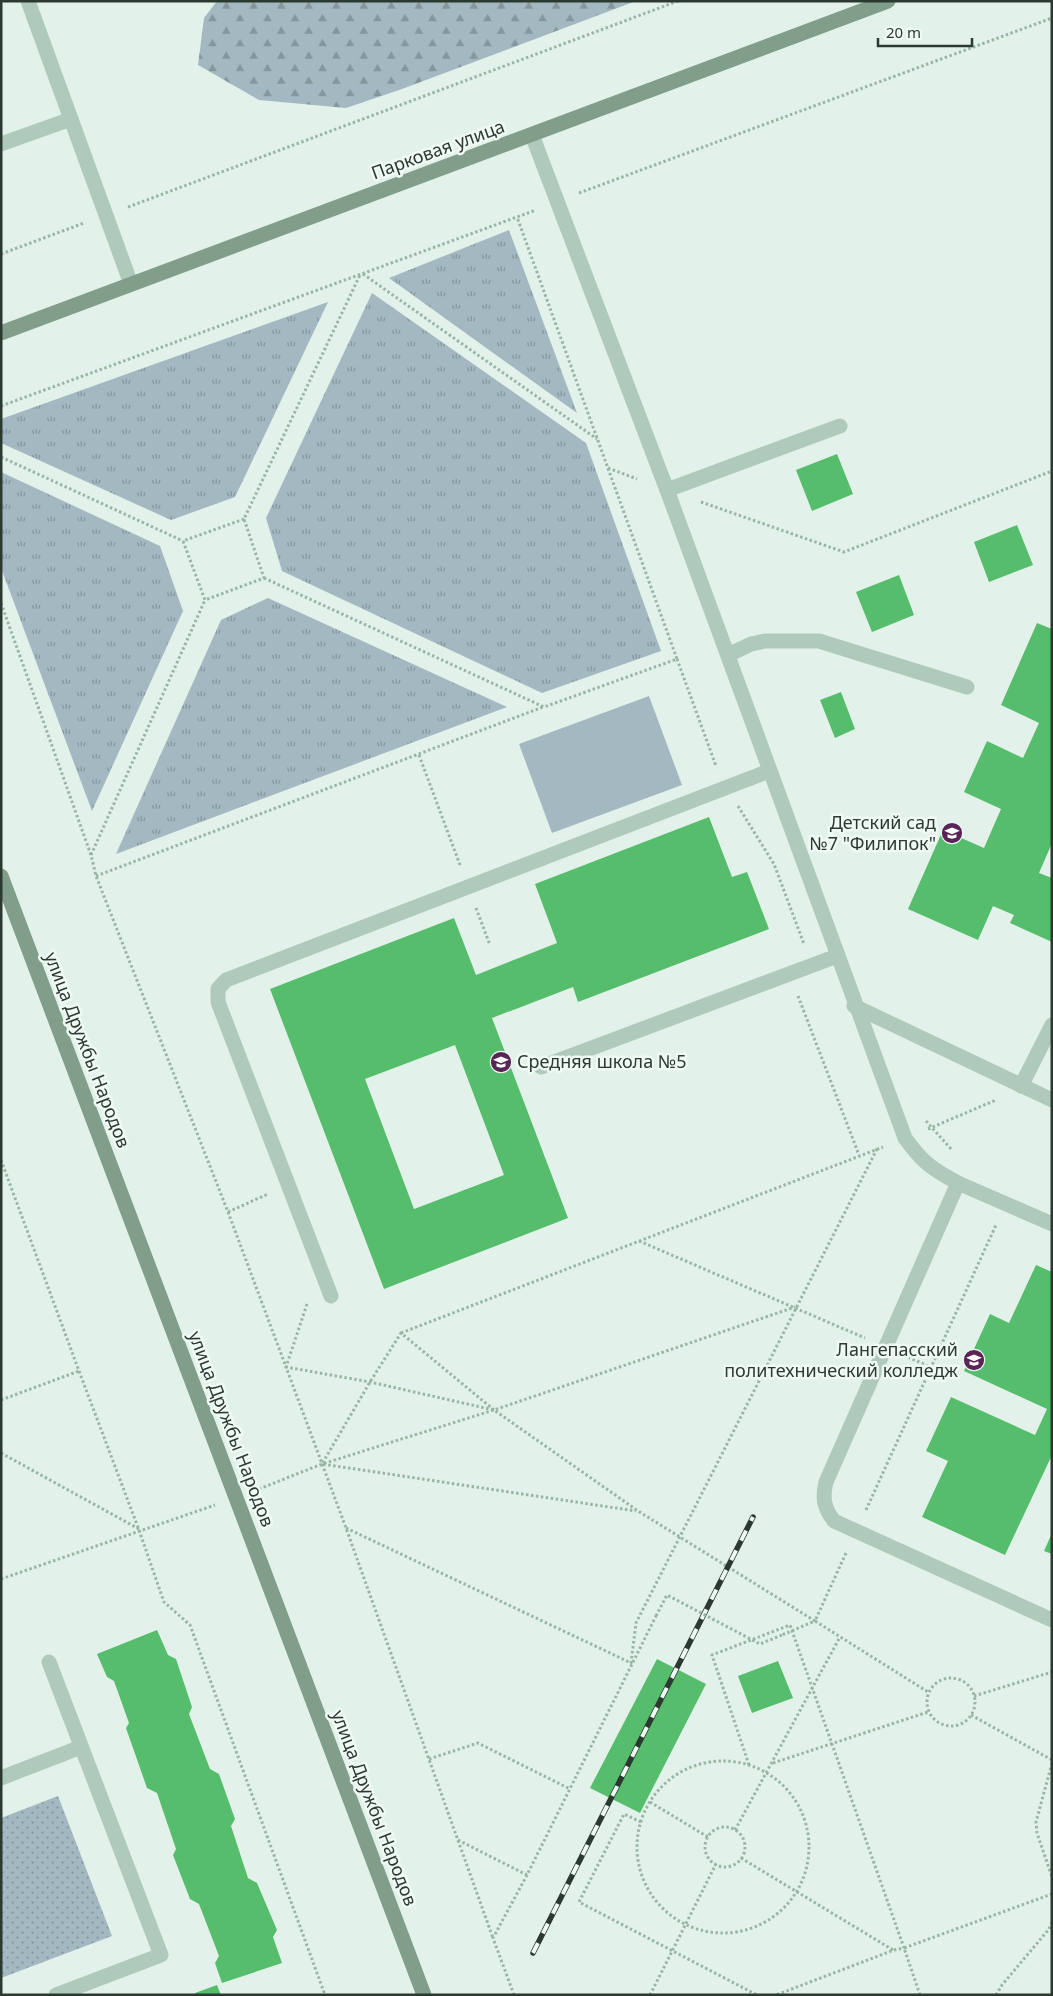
<svg xmlns="http://www.w3.org/2000/svg" width="1053" height="1996" font-family="'Noto Sans',sans-serif">
<style>
.grass{fill:url(#grass-tufts)}
.forest{fill:url(#forest-firs)}
.park{fill:url(#park-dots)}
.pitch{fill:#a3b8c1}
.building{fill:#56bd6c;fill-rule:evenodd}
.lines{fill:none;stroke-linecap:round;stroke-linejoin:round}
.path{stroke:#99b6a4;stroke-width:3;stroke-dasharray:2.5 2.5;stroke-linecap:butt}
.lane{stroke:#afcaba;stroke-width:15}
.secondary{stroke:#809e8a;stroke-width:15}
.rail-casing{stroke:#2c3930;stroke-width:5.5}
.rail{stroke:#effaf4;stroke-width:4;stroke-dasharray:11;stroke-linecap:butt}
.path-bridge{stroke:#99b6a4;stroke-width:3;stroke-dasharray:2.5 2.5;stroke-linecap:butt}
.labels{text-anchor:middle;stroke-width:5;stroke-linejoin:round;paint-order:stroke}
.street-label{font-size:18px;fill:#2c3930;stroke:#effaf4}
.poi-label{font-size:18px;fill:#2c3930;stroke:#effaf4;text-anchor:end}
</style>
<defs>
<pattern id="grass-tufts" width="24" height="20" patternUnits="userSpaceOnUse" patternTransform="scale(1.25)"><rect width="24" height="20" fill="#a3b8c1"/><path d="M3 7l-1-3M5 7V3M7 7l1-3M15 17l-1-3M17 17v-4M19 17l1-3" fill="none" stroke="#85979d"/></pattern>
<pattern id="forest-firs" width="22" height="20" patternUnits="userSpaceOnUse" patternTransform="scale(1.25)"><rect width="22" height="20" fill="#a3b8c1"/><path d="M5 1l3.5 6h-7zM16 11l3.5 6h-7z" fill="#85979d"/></pattern>
<pattern id="park-dots" width="8" height="8" patternUnits="userSpaceOnUse" patternTransform="scale(1.25)"><rect width="8" height="8" fill="#a3b8c1"/><path d="M2 2h.1M6 6h.1" fill="none" stroke="#85979d" stroke-width="1.8" stroke-linecap="round"/></pattern>
</defs>
<rect width="100%" height="100%" fill="#e2f2ea"/>
<g class="grass">
<path d="M509 230 577 413 389 278Z"/>
<path d="M372 293 586 443 661 651 542 693 282 571 266 518Z"/>
<path d="M328 302 235 497 171 520 1 443V419Z"/>
<path d="M1 472 160 546 183 611 92 811 1 568Z"/>
<path d="M268 598 507 707 116 854 221 620Z"/>
</g>
<path class="forest" d="M217 1H636L402 89 346 108 259 100 198 65 204 18Z"/>
<path class="park" d="M58 1796 112 1936 1 1978V1818Z"/>
<path class="pitch" d="M649 696 682 785 552 833 519 744Z"/>
<g class="building">
<path d="M837 454 853 494 812 511 796 470Z"/>
<path d="M1017 525 1033 565 989 582 974 542Z"/>
<path d="M899 575 914 615 872 632 856 592Z"/>
<path d="M1037 623 1052 629V843L1039 873 1052 878V942L1010 923 1014 915 993 906 978 940 908 909 943 830 984 848 1001 809 964 792 987 741 1023 758 1039 723 1001 705Z"/>
<path d="M841 692 855 729 835 738 820 700Z"/>
<path d="M709 817 732 877 747 872 769 929 578 1002 573 987 492 1018 568 1218 384 1289 270 989 454 918 476 975 557 943 535 884ZM455 1045 504 1175 414 1209 365 1079Z"/>
<path d="M1036 1265 1052 1272V1455L1005 1555 922 1517 948 1461 926 1451 951 1397 1035 1435 1047 1409 964 1371 990 1314 1009 1323Z"/>
<path d="M1052 1533V1554L1044 1551Z"/>
<path d="M157 1630 168 1655 176 1659 192 1707 189 1714 210 1769 219 1774 235 1819 231 1826 248 1878 257 1883 277 1930 273 1937 282 1963 222 1983 215 1963 219 1956 199 1904 190 1899 173 1855 176 1849 157 1793 147 1788 126 1728 129 1723 114 1681 107 1677 97 1654Z"/>
<path d="M657 1659 706 1684 640 1813 590 1788Z"/>
<path d="M778 1661 793 1698 752 1713 738 1676Z"/>
<path d="M217 1985 221 1995H195V1993Z"/>
</g>
<g class="lines">
<g class="path">
<path d="M579 193 1052 18"/>
<path d="M128 207 678 1"/>
<path d="M1 254 84 223"/>
<path d="M363 274 597 439"/>
<path d="M1 406 536 210"/>
<path d="M1 457 183 541"/>
<path d="M608 468 637 479"/>
<path d="M701 502 844 552 1052 471"/>
<path d="M244 519 183 541 205 600 264 578 244 519 360 275"/>
<path d="M264 578 544 707 677 659 517 217"/>
<path d="M1 603 91 855 96 876 228 1212 286 1367 370 1382 494 1410 638 1511 815 1621 782 1635"/>
<path d="M677 659 716 766"/>
<path d="M419 755 460 865"/>
<path d="M738 806 774 864 804 944"/>
<path d="M91 855 205 600"/>
<path d="M96 876 543 707"/>
<path d="M476 908 490 945"/>
<path d="M798 996 859 1155"/>
<path d="M926 1121 952 1150"/>
<path d="M928 1129 996 1100"/>
<path d="M1 1160 79 1371 139 1530 164 1602 190 1625 325 1995"/>
<path d="M228 1212 268 1194"/>
<path d="M639 1241 865 1338"/>
<path d="M307 1304 286 1367 346 1528 493 1938"/>
<path d="M401 1333 883 1147"/>
<path d="M908 1357 950 1376"/>
<path d="M1 1400 79 1371"/>
<path d="M494 1410 401 1333 370 1382 322 1464 636 1511"/>
<path d="M1 1453 139 1529"/>
<path d="M259 1489 322 1464 494 1410 795 1307"/>
<path d="M866 1510 996 1225"/>
<path d="M346 1528 631 1663 636 1623 877 1149"/>
<path d="M846 1553 815 1621 928 1692"/>
<path d="M1 1579 215 1505"/>
<circle cx="951" cy="1702" r="24"/>
<path d="M974 1696 1052 1672"/>
<path d="M971 1715 1052 1760"/>
<path d="M429 1759 478 1743 570 1789"/>
<circle cx="723" cy="1847" r="86"/>
<path d="M773 1763 928 1712"/>
<path d="M1052 1763 1036 1822 1037 1833 1052 1877"/>
<path d="M749 1765 712 1655 790 1625 904 1948 894 1950 776 1995"/>
<path d="M650 1802 708 1837"/>
<path d="M641 1822 624 1814 579 1902 757 1995"/>
<circle cx="725" cy="1847" r="20"/>
<path d="M735 1830 840 1637"/>
<path d="M458 1840 527 1875"/>
<path d="M741 1858 893 1950"/>
<path d="M514 1995 493 1938 527 1875 656 1616"/>
<path d="M650 1995 716 1864"/>
<path d="M920 1995 904 1948 1052 1894"/>
<path d="M996 1995 1002 1985 1049 1929 1052 1922"/>
</g>
<g class="lane">
<path d="M28 1 131 284"/>
<path d="M532 135 667 490 905 1138C922 1162 932 1169 958 1183"/>
<path d="M1 144 71 119"/>
<path d="M667 490 840 426"/>
<path d="M728 655 751 644 765 641H819L967 687"/>
<path d="M854 1006 1052 1100"/>
<path d="M541 1067 837 956"/>
<path d="M1021 1086 1052 1025"/>
<path d="M1052 1224 958 1183 826 1482C822 1498 824 1508 834 1521L1052 1620"/>
<path d="M331 1296 218 1002V989L226 980 769 771"/>
<path d="M49 1662 161 1955 56 1995"/>
<path d="M1 1778 81 1747"/>
</g>
<g class="secondary">
<path d="M1 333 888 1"/>
<path d="M1 876 424 1995"/>
</g>
<g class="rail-casing">
<path id="rail" d="M533 1953 753 1517"/>
</g>
<use href="#rail" class="rail"/>
<path class="path-bridge" d="M656 1616 667 1595 760 1644 782 1635"/>
</g>
<defs>
<g id="school-disc" transform="scale(1.125)"><circle r="9.5" fill="#582556" stroke="#effaf4"/><path d="M0-5L7-2L0 1L-7-2ZM-4 1L0 2.5L4 1V4Q0 6-4 4Z" fill="#fff"/></g>
<g id="university-disc" transform="scale(1.125)"><circle r="9.5" fill="#582556" stroke="#effaf4"/><path d="M0-5L7-2L0 1L-7-2ZM-4 1L0 2.5L4 1V4Q0 6-4 4Z" fill="#fff"/></g>
</defs>
<g fill-rule="evenodd">
<use href="#school-disc" x="952" y="833"/>
<use href="#school-disc" x="501" y="1062"/>
<use href="#university-disc" x="974" y="1360"/>
</g>
<g class="labels">
<g class="street-label">
<text transform="translate(438 150) rotate(-20)" y="6">Парковая улица</text>
<text transform="translate(87 1050) rotate(69)" y="6">улица Дружбы Народов</text>
<text transform="translate(231 1429) rotate(69)" y="6">улица Дружбы Народов</text>
<text transform="translate(374 1808) rotate(69)" y="6">улица Дружбы Народов</text>
</g>
<g class="poi-label">
<text x="936" y="829">Детский сад<tspan x="936" dy="21">№7 "Филипок"</tspan></text>
<text x="517" y="1068" text-anchor="start">Средняя школа №5</text>
<text x="958" y="1356">Лангепасский<tspan x="958" dy="21">политехнический колледж</tspan></text>
</g>
</g>
<rect width="1053" height="1996" fill="none" stroke="#2c3930" stroke-width="5"/>
<path d="M878 38v8h94v-8" fill="none" stroke="#2c3930" stroke-width="2.5"/>
<text x="886" y="38" font-size="15" fill="#2c3930" stroke="#effaf4" stroke-width="4" paint-order="stroke">20 m</text>
</svg>
